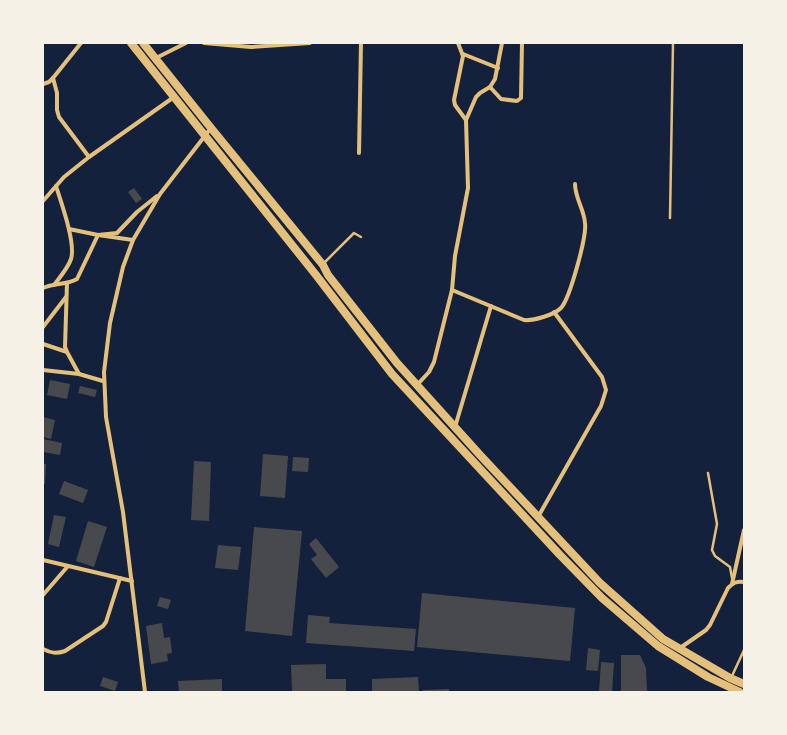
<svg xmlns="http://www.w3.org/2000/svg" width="787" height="735" font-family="'Times New Roman',serif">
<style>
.building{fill:#48494c}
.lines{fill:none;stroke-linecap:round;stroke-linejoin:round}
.service{stroke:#e5c07b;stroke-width:2.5}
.minor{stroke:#e5c07b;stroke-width:4}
.primary{stroke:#e5c07b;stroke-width:8}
</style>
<rect width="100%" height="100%" fill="#14213d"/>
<g class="building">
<path d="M134 188 142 199 136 203 128 192Z"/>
<path d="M50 380 70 384 67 399 47 395Z"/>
<path d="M80 386 97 390 95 397 78 393Z"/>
<path d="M43 417 55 420 51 439 43 437Z"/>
<path d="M43 439 62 443 60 455 43 452Z"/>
<path d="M263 454 288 456 285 498 260 496Z"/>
<path d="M293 457 309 458 308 472 292 471Z"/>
<path d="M194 461 211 462 209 521 191 520Z"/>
<path d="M43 464H46L45 484 43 483Z"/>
<path d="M64 481 88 490 83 503 59 494Z"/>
<path d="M54 515 66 517 59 547 48 544Z"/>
<path d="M88 521 107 527 94 567 76 561Z"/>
<path d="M254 527 302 531 292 636 245 631Z"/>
<path d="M316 538 339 567 326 578 311 559 317 555 309 544Z"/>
<path d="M218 545 241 547 238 570 215 568Z"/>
<path d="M422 593 575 608 570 661 417 647Z"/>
<path d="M160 597 171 600 168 609 157 606Z"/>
<path d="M308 615 330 617 329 623 416 629 414 651 306 643Z"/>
<path d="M162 623 164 638 170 637 172 653 167 654 168 661 151 664 146 626Z"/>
<path d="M588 648 600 650 598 671 586 670Z"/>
<path d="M621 655H640L646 668 647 692H621Z"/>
<path d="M601 662 614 663 612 692H599Z"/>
<path d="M326 664V679H346V692H292L291 665Z"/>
<path d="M103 677 118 682 115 691 100 686Z"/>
<path d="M418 677 419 692H372V679Z"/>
<path d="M222 679V692H179L178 681Z"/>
<path d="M449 689V692H423V690Z"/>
</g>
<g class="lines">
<g class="service">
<path d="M670 218 673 43"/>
<path d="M324 263 354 233 361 237"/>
<path d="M708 473 717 524 712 550 715 556 730 567 732 578"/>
<path d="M732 676 744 650"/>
</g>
<g class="minor">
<path d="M204 43 251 47 310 43"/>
<path d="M463 54 498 68"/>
<path d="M154 59 186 43"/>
<path d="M53 78 57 93V110L59 117 89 157"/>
<path d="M43 84 49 82 53 78 81 43"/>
<path d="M490 87 501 99 517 101 521 98 522 43"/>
<path d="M466 120 476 97 480 93 490 87 495 79 502 43"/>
<path d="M359 153 361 43"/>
<path d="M43 201 64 177 89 157 174 97"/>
<path d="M69 229 98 235 133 240"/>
<path d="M67 283 65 347 67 352 79 374 103 381"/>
<path d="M54 285C60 277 68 268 71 259 76 243 61 202 56 186"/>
<path d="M43 288C54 283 67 285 77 279L98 235 117 233 137 212 157 196"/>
<path d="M452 290 524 320C533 321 554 315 561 308 570 298 587 236 585 223 584 209 575 198 575 184"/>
<path d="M43 327 66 297"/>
<path d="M43 344 67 352"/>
<path d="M43 370 79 374"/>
<path d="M417 385 429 372 434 362 452 290 455 256 468 188 466 120 455 105 454 100 463 56 458 43"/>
<path d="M455 427 491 306"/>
<path d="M538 517 601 406 606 390 602 377 554 312"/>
<path d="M43 560 132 581"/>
<path d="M732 584 744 530"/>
<path d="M43 595 68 566"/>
<path d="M680 648 706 630 710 625 728 588C733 583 736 581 744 582"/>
<path d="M43 649C51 653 56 654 65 651L103 626 106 622 120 578"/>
<path d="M145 692 123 512 106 417 104 372 110 323 123 267 133 240 160 194 211 128"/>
</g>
<g class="primary">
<path d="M131 43 316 275 392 374 560 555 602 598 658 646 708 677 740 692"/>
<path d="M143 43 211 128 323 265 328 275 397 363 480 455 600 583 663 639 730 678 744 684"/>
</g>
</g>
<rect width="787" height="735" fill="none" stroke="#f6f1e7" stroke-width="88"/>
</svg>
